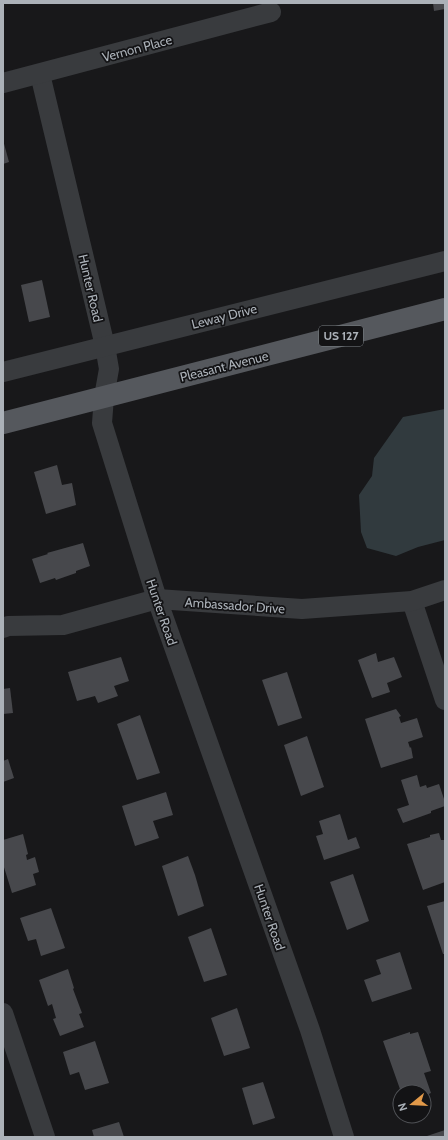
<svg xmlns="http://www.w3.org/2000/svg" width="448" height="1140" font-family="Cabin,sans-serif">
<style>
.water{fill:#313a3e}
.building{fill:#47484c}
.lines{fill:none;stroke-linecap:round;stroke-linejoin:round}
.minor{stroke:#393b3e;stroke-width:20}
.primary{stroke:#55585d;stroke-width:22}
.labels{text-anchor:middle;stroke-width:3.5;stroke-linejoin:round;paint-order:stroke}
.shield{fill:#131315;stroke:#7d8287;stroke-width:1}
.shield-label{font-size:12px;font-weight:bold;fill:#abb1b8}
.street-label{font-size:13px;fill:#abb1b8;stroke:#131315}
</style>
<rect width="100%" height="100%" fill="#18181a"/>
<path class="water" d="M445 409V540L418 547 396 556 367 548 361 532 359 495 372 476 374 458 403 417Z"/>
<g class="building">
<path d="M433 3H445V9L434 11Z"/>
<path d="M3 140 9 162 3 164Z"/>
<path d="M42 280 50 317 29 322 21 285Z"/>
<path d="M57 465 62 485 72 483 76 505 46 514 34 472Z"/>
<path d="M83 543 90 566 76 571V573L56 580 55 578 40 583 32 559 48 554 47 553Z"/>
<path d="M376 653 378 662 394 657 402 677 387 683 390 692 372 698 358 660Z"/>
<path d="M121 657 129 681 114 686 118 696 98 703 95 696 77 701 68 672Z"/>
<path d="M287 672 302 718 278 726 262 680Z"/>
<path d="M10 688 13 713 3 714V689Z"/>
<path d="M396 709 401 716 399 717 401 723 417 718 423 737 408 742 410 748 411 747 413 758 381 768 365 719Z"/>
<path d="M140 715 160 773 137 780 117 724Z"/>
<path d="M307 736 324 787 301 796 284 745Z"/>
<path d="M8 759 14 778 3 782V761Z"/>
<path d="M417 775 420 787 426 785 427 788 439 784 445 802V806L431 811V813L403 823 397 809 409 805 401 780Z"/>
<path d="M166 792 173 815 153 821 159 838 135 846 122 806Z"/>
<path d="M340 814 348 840 356 837 360 848 324 860 316 836 323 834 319 821Z"/>
<path d="M439 833 441 840H444L445 842V882L423 890 407 844 430 837V835Z"/>
<path d="M23 834 28 854 26 855 27 860 35 857 39 872 33 874 36 885 12 893 3 864V840Z"/>
<path d="M188 856 195 875 204 906 178 916 162 866Z"/>
<path d="M353 874 369 921 347 930 330 882Z"/>
<path d="M445 901V954H443L427 906Z"/>
<path d="M51 908 65 948 41 956 36 939 28 941 20 918Z"/>
<path d="M211 928 227 975 204 982 188 937Z"/>
<path d="M400 952 412 989 372 1002 364 980 381 974 376 960Z"/>
<path d="M68 969 74 988 73 989 82 1013 79 1014 84 1027 60 1036 53 1019 56 1018 52 1004 48 1006 39 980Z"/>
<path d="M237 1008 250 1048 224 1056 211 1018Z"/>
<path d="M410 1032V1034L418 1032 431 1071 424 1073 431 1093 424 1096V1092H401L383 1041Z"/>
<path d="M95 1041 109 1083 85 1090 79 1072 70 1075 63 1052Z"/>
<path d="M263 1082 275 1118 253 1125 242 1088Z"/>
<path d="M119 1122 124 1137H94L92 1130Z"/>
<path d="M445 1130V1137H424Z"/>
</g>
<g class="lines">
<g class="minor">
<path d="M40 74 105 346 109 369 104 397 102 423 157 599 310 1030 344 1137"/>
<path d="M3 83 271 12"/>
<path d="M3 372 445 261"/>
<path d="M412 601 445 700"/>
<path d="M3 628 8 626 63 625 157 599 302 609 412 601 445 590"/>
<path d="M3 1013 45 1137"/>
</g>
<path class="primary" d="M3 423 445 309"/>
</g>
<g class="labels">
<rect class="shield" x="319" y="326" width="44" height="20" rx="3"/>
<g class="shield-label">
<text x="341" y="340">US 127</text>
</g>
<g class="street-label">
<text transform="translate(137 48) rotate(-15)" y="5">Vernon Place</text>
<text transform="translate(91 288) rotate(77)" y="5">Hunter Road</text>
<text transform="translate(224 316) rotate(-14)" y="5">Leway Drive</text>
<text transform="translate(224 366) rotate(-14)" y="5">Pleasant Avenue</text>
<text transform="translate(235 605) rotate(4)" y="5">Ambassador Drive</text>
<text transform="translate(162 612) rotate(71)" y="5">Hunter Road</text>
<text transform="translate(270 917) rotate(71)" y="5">Hunter Road</text>
</g>
</g>
<rect width="448" height="1140" fill="none" stroke="#abb1b8" stroke-width="8"/>
<g transform="translate(412 1104) rotate(252)"><circle r="19" fill="#131315" stroke="#505256"/>
<path d="M0-3L7 15L0 10L-7 15Z" fill="#e19949"/>
<text y="-6" font-size="11" font-weight="bold" text-anchor="middle" fill="#abb1b8">N</text>
</g>
</svg>
